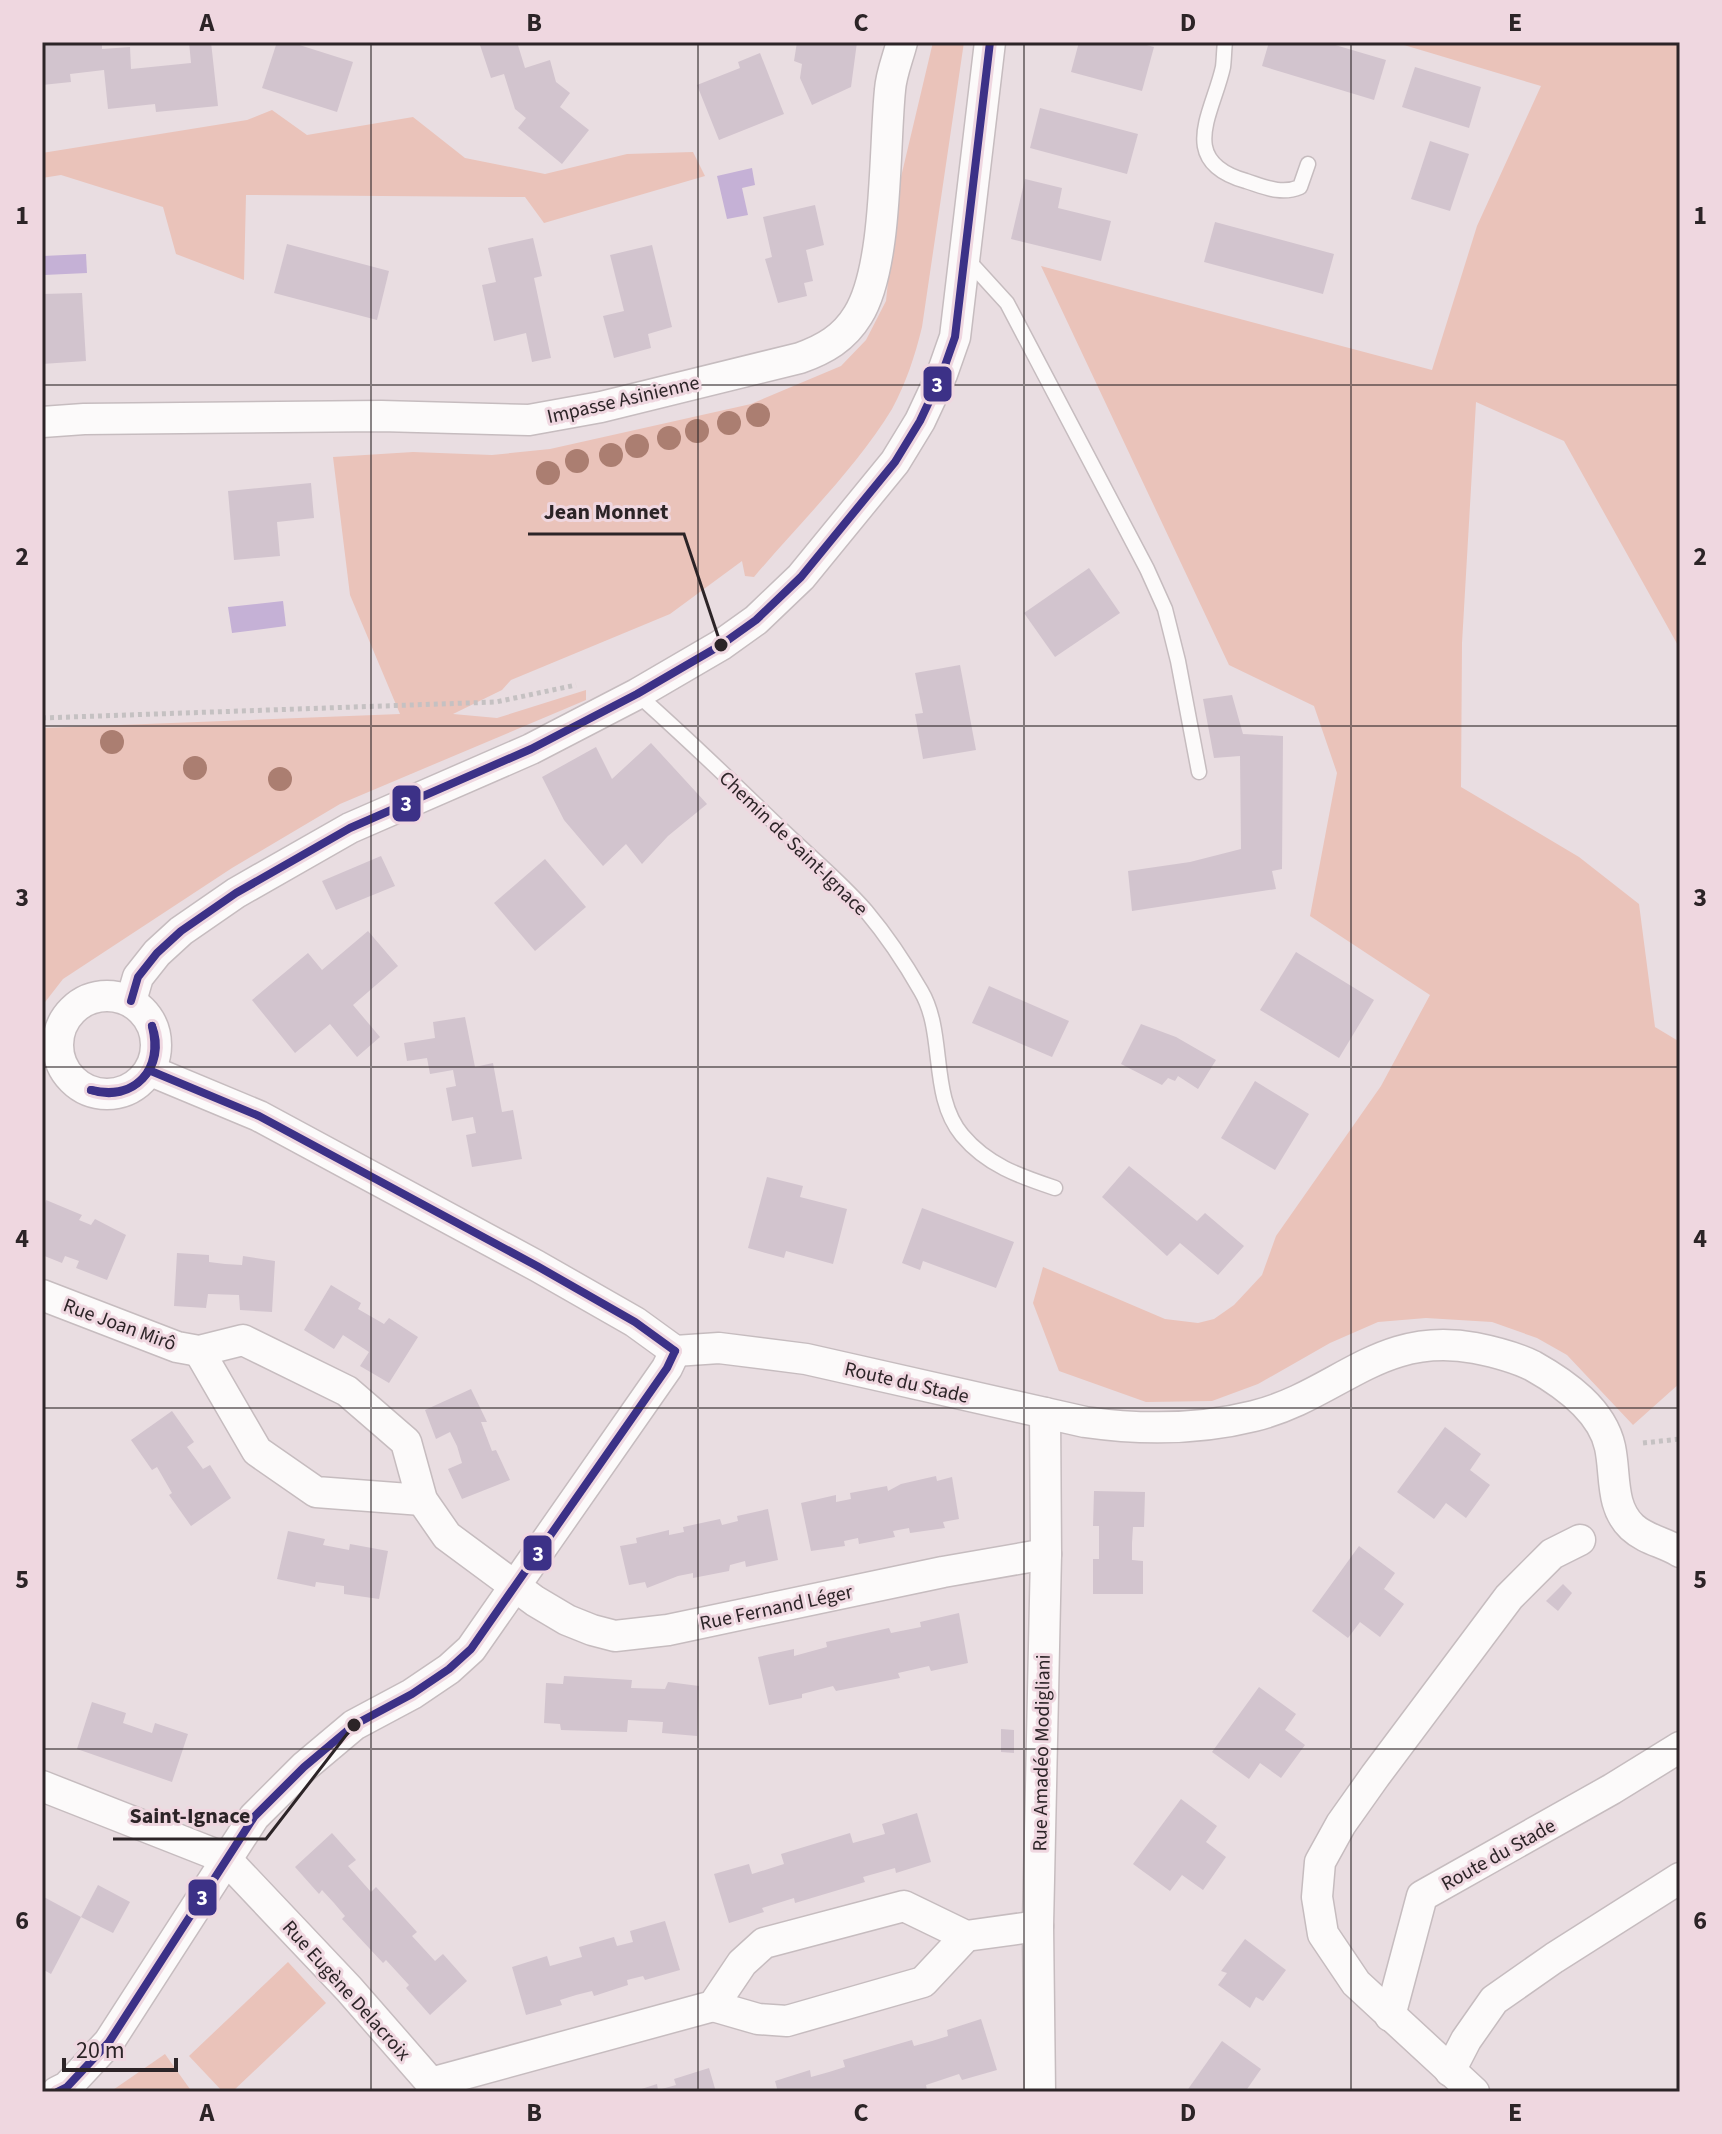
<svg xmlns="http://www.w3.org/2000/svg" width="1722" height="2134" font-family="'Source Sans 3',sans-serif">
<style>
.green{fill:#eac3ba}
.water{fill:#c5b1d6}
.building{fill:#d2c4ce}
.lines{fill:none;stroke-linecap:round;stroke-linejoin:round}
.lane-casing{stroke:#c6bcbf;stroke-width:17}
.street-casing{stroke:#c6bcbf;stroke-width:33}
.path{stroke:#c5c1c2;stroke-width:5;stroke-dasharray:4 4;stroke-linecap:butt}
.lane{stroke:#fcfafa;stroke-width:14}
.street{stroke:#fcfafa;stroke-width:30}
.bus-1-casing{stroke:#efd7e0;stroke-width:14}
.bus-1{stroke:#3c3187;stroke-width:8}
.tree{fill:#ab7e71}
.grid{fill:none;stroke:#2c2427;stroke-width:2;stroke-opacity:0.55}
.labels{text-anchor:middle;stroke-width:6;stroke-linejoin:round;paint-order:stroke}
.street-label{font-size:20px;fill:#2c2427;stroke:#efd7e0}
.leader{fill:none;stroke:#2c2427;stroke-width:3}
.callout-dot{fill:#2c2427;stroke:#efd7e0;stroke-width:3}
.callout-label{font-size:22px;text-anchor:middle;font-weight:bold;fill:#2c2427;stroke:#efd7e0;stroke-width:6;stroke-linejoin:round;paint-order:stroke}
.line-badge{stroke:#efd7e0;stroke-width:3}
.badge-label{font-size:22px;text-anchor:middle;font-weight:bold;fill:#fff}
.neatline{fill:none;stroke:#2c2427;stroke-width:3}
.grid-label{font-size:26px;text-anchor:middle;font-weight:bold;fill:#2c2427}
</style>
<rect width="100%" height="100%" fill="#e9dde1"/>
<g class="green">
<path d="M933 42H964L922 327C915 356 906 383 892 409 857 467 798 525 754 577L745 576 742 561 670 614 511 680 502 690 453 714 497 718 586 690V700L340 804 232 868 63 979 42 1006V728L400 714 350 595 333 457 413 452 492 455 550 449 751 404 841 366 866 340 886 301 897 194Z"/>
<path d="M1394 42H1680V649L1564 441 1476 402 1462 643 1461 787 1579 857 1639 904 1655 1027 1680 1042V1383L1633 1425 1567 1355 1537 1338 1492 1322 1426 1318 1378 1322 1330 1343 1258 1384 1212 1401 1146 1402 1059 1371 1033 1303 1043 1267 1165 1319 1198 1323 1214 1319 1234 1305 1262 1275 1276 1236 1381 1086 1430 995 1310 916 1337 773 1314 706 1229 665 1041 266 1432 370 1477 226 1541 86Z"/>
<path d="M272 110 307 135 413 117 465 158 545 174 627 154 693 152 705 176 544 223 525 197 246 195 244 280 176 254 163 207 61 175 42 178V153L247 120Z"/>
<path d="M288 1962 326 2003 232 2092H223L189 2056Z"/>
<path d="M165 2054 192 2092H110Z"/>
</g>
<g class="water">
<path d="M752 168 755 185 742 188 748 215 727 219 717 176Z"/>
<path d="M86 254 87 273 44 275 43 256Z"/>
<path d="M283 601 286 626 232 633 228 607Z"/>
</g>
<g class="building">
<path d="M42 42H102V49L130 47 131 69 191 63 189 42H211L218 106 156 112 155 104 108 109 104 70 70 74 71 82 42 85Z"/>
<path d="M277 42H290L353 62 337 112 262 88Z"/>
<path d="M479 42H517L525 68 550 60 556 82 570 93 560 107 589 130 562 164 518 128 526 118 515 109 504 74 491 78Z"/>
<path d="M797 42H857L851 87 812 105 800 78 802 64 794 61Z"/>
<path d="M1079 42H1135L1154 47 1142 91 1071 72Z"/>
<path d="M1269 42H1325L1386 60 1374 100 1262 66Z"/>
<path d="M760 53 784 114 719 140 697 85 740 68 738 62Z"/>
<path d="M1415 67 1481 87 1469 128 1402 107Z"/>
<path d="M1040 108 1138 134 1127 174 1030 148Z"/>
<path d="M1430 141 1469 154 1450 211 1411 199Z"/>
<path d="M1025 179 1062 188 1058 208 1111 221 1101 261 1011 239Z"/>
<path d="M815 205 824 245 806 250 813 281 804 283 807 296 778 303 765 259 772 257 763 217Z"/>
<path d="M1215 222 1334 254 1323 294 1204 262Z"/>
<path d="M533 238 542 276 534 278 551 358 532 362 526 333 494 341 482 285 496 282 488 248Z"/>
<path d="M287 244 389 271 377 320 274 293Z"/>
<path d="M652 245 672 327 648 334 651 348 614 358 603 316 624 311 610 255Z"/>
<path d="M82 293 86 361 42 364V294Z"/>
<path d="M311 483 314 518 277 522 280 556 234 560 228 491Z"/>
<path d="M1089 568 1120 613 1055 657 1024 613Z"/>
<path d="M960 665 976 750 923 759 915 714 923 713 915 673Z"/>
<path d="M1232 695 1243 734 1283 736 1282 869 1272 871 1276 889 1132 911 1128 871 1190 862 1241 849 1240 756 1214 758 1203 699Z"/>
<path d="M651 743 707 804 668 836 642 864 626 844 603 866 564 820 542 777 596 747 612 779Z"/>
<path d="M381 856 395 886 336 910 322 881Z"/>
<path d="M545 859 586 907 535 951 494 903Z"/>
<path d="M368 931 398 966 353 1005 380 1037 357 1057 330 1024 295 1053 252 1000 308 953 322 970Z"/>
<path d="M1296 952 1374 1000 1339 1058 1260 1010Z"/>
<path d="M989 986 1069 1021 1052 1057 972 1023Z"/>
<path d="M465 1017 475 1067 493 1063 502 1112 513 1110 522 1159 472 1167 466 1135 476 1133 473 1117 452 1121 446 1088 456 1086 453 1070 430 1074 427 1058 407 1061 404 1043 435 1038 433 1022Z"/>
<path d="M1141 1024 1176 1037 1216 1060 1198 1089 1178 1076 1175 1081 1168 1078 1162 1085 1121 1064Z"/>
<path d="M1255 1081 1309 1114 1275 1170 1221 1138Z"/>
<path d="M1129 1166 1197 1221 1205 1213 1244 1246 1218 1275 1180 1243 1167 1256 1102 1197Z"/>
<path d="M767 1177 803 1186 800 1197 847 1209 833 1264 786 1251 784 1258 748 1248Z"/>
<path d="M46 1200 82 1215 79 1220 91 1225 95 1219 126 1235 107 1280 76 1268 79 1261 65 1256 62 1263 42 1255V1206L44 1207Z"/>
<path d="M922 1208 1014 1242 996 1288 923 1261 920 1270 902 1263Z"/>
<path d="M177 1253 209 1255V1262L225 1264 242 1265 243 1256 275 1261 272 1312 240 1310 239 1295 208 1294 206 1308 174 1306Z"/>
<path d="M331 1285 361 1303 358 1309 384 1324 389 1318 418 1337 389 1383 360 1366 369 1352 343 1335 334 1349 304 1330Z"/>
<path d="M471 1389 487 1422H481L492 1451 496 1450 510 1480 462 1499 448 1469 462 1463 457 1446 450 1432 436 1439 425 1410Z"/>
<path d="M172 1411 194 1442 187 1447 203 1469 210 1465 231 1498 191 1526 169 1495 172 1493 157 1467 152 1470 131 1440Z"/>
<path d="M1445 1427 1481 1454 1470 1470 1490 1485 1466 1518 1446 1503 1434 1519 1397 1492Z"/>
<path d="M936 1476 937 1481 952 1477 959 1519 943 1522 945 1528 910 1533 909 1528 893 1531 895 1537 859 1544 858 1538 844 1541 845 1546 811 1551 801 1503 836 1495V1502L851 1499 850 1493 887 1486 888 1491 901 1484Z"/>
<path d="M1094 1491 1145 1492 1144 1527H1133L1132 1543V1560L1143 1561V1594H1093V1559H1099V1526H1093Z"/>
<path d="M768 1509 778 1560 746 1567 745 1561 730 1565 729 1571 693 1578V1573L678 1576 647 1588 645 1582 629 1585 620 1546 637 1543 636 1538 669 1530V1535L684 1532 683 1527 720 1519 722 1525 738 1521 737 1516Z"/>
<path d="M288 1531 325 1539 323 1545 349 1550 350 1544 388 1551 379 1599 344 1594V1586L316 1582 315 1587 277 1579Z"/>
<path d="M1359 1546 1395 1573 1384 1589 1404 1604 1380 1637 1360 1622 1348 1638 1312 1611Z"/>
<path d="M1563 1584 1572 1593 1558 1611 1546 1601Z"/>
<path d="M959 1613 968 1663 931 1671 929 1666 898 1673 900 1678 836 1691 833 1686 802 1694V1698L769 1705 758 1657 794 1649V1656L827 1647 826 1642 889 1628 891 1633 921 1627 920 1622Z"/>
<path d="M564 1676 632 1680 631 1688 665 1689 668 1682 699 1686 697 1736 662 1733 663 1722 645 1721 628 1720 627 1732 561 1730 560 1724 544 1723 546 1683 563 1684Z"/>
<path d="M1259 1687 1296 1714 1285 1730 1305 1745 1281 1778 1260 1763 1249 1779 1212 1752Z"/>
<path d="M92 1702 126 1713 123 1723 152 1733 155 1723 188 1734 172 1782 77 1749Z"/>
<path d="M1001 1729 1014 1730V1753L1001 1752Z"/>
<path d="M1181 1799 1217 1826 1206 1842 1226 1857 1203 1890 1182 1875 1170 1891 1133 1864Z"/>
<path d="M917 1813 931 1862 896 1873 895 1868 863 1877 865 1882 795 1903 794 1898 762 1908 764 1912 729 1923 714 1874 749 1864 752 1874 784 1864 781 1854 850 1833 853 1843 885 1834 882 1824Z"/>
<path d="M332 1833 356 1860 348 1866 371 1892 376 1887 417 1932 412 1936 435 1961 443 1954 467 1981 430 2015 406 1988 409 1985 386 1960 383 1963 342 1919 345 1916 334 1903 322 1890 319 1894 295 1867Z"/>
<path d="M98 1885 130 1902 113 1933 81 1917Z"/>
<path d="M42 1896 81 1917 51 1974 42 1969Z"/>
<path d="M665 1921 680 1970 645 1980 643 1976 627 1980 628 1985 594 1996 592 1991 576 1995 560 2000 562 2005 526 2015 512 1967 547 1956 550 1966 582 1957 579 1947 614 1937 617 1946 633 1942 630 1931Z"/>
<path d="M1245 1939 1286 1970 1263 2001 1256 1997 1250 2008 1218 1985 1227 1973 1221 1971Z"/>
<path d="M981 2019 997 2070 962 2080 959 2074 926 2085 927 2090 922 2092H778L775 2081 810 2070 811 2077 829 2072 845 2067 843 2060 912 2040 914 2046 932 2041 948 2036 947 2030Z"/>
<path d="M1222 2041 1261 2069 1245 2092H1186Z"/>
<path d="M709 2068 716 2092H632L657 2084 658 2090 676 2085 674 2079Z"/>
</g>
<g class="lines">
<g class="lane-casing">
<g id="lane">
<path d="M1225 42C1224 50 1224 59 1223 67 1213 113 1176 161 1246 181 1265 187 1281 195 1300 187L1308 164"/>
<path d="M966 258 1007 303 1147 569 1165 609 1178 661 1199 772"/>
<path d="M637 694C686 737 732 782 779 827 808 855 840 881 866 911 887 936 905 963 921 991 946 1033 929 1095 962 1135 987 1165 1019 1176 1055 1188"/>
</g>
</g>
<g class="street-casing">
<g id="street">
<path d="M42 422 84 419 381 416 529 420 601 407 800 358C825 349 844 338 858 315 888 267 884 149 890 90 891 74 898 58 902 42"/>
<circle cx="107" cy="1045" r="49"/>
<path d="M131 1001 138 977 157 953 181 931 236 893 350 828 531 749 637 694 721 645 756 620 801 577 895 462 920 421 942 374 955 337 990 42"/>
<path d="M151 1071 259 1116 537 1266 635 1322 675 1351 719 1348 806 1359 1085 1422C1141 1430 1198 1430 1254 1416 1338 1395 1380 1330 1475 1348 1495 1352 1515 1357 1533 1366 1565 1384 1602 1410 1610 1447 1616 1475 1610 1506 1632 1527 1646 1540 1664 1542 1680 1552"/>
<path d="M42 1295 177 1347 199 1351 243 1340 347 1391 406 1442 422 1500 447 1536 535 1601 567 1620 592 1630 615 1636 668 1630 943 1572 1046 1554"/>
<path d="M199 1351 257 1451 316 1492 422 1500"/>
<path d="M42 1786 225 1858 349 1989 431 2083 713 2006 742 1963 764 1943 904 1906 966 1936 1038 1926"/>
<path d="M713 2006 758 2019 787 2021 923 1982 966 1936"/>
<path d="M1390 2016 1422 1896 1612 1789 1680 1747"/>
<path d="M1450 2071 1466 2040 1494 2000 1554 1958 1680 1878"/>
<path d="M57 2092 67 2087 109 2042 254 1817 304 1767 354 1725 412 1694 449 1669 471 1649 667 1368 675 1351"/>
<path d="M1040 2092 1038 1926 1046 1554 1045 1413"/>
<path d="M1474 2092 1356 1983 1323 1934 1317 1897 1320 1862 1341 1824 1375 1776 1509 1597 1552 1554 1580 1540"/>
</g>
</g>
<g class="path">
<path d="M42 718 496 702 576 685"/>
<path d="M1643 1443 1680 1439"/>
</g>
<use href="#lane" class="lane"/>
<use href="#street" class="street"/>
<g class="bus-1-casing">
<g id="bus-1">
<path d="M131 1001 138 977 157 953 181 931 236 893 350 828 531 749 637 694 721 645 756 620 801 577 895 462 920 421 942 374 955 337 990 42"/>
<path d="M151 1071 259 1116 537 1266 635 1322 675 1351"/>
<path d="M91 1090C137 1100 162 1070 152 1026"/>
<path d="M91 1090C132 1105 168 1066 152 1026"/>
<path d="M57 2092 67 2087 109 2042 254 1817 304 1767 354 1725 412 1694 449 1669 471 1649 667 1368 675 1351"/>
</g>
</g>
<use href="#bus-1" class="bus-1"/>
</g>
<g class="tree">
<circle cx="758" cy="415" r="12"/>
<circle cx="729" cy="423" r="12"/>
<circle cx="697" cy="431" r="12"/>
<circle cx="669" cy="438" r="12"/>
<circle cx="637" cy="446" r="12"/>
<circle cx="611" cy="455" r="12"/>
<circle cx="577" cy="461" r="12"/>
<circle cx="548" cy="473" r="12"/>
<circle cx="112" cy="742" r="12"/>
<circle cx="195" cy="768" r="12"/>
<circle cx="280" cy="779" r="12"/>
</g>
<path class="grid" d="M371 42V2092M698 42V2092M1024 42V2092M1351 42V2092M42 385H1680M42 726H1680M42 1067H1680M42 1408H1680M42 1749H1680"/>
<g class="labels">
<g class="street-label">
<text transform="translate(623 399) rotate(-13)" y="7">Impasse Asinienne</text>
<text transform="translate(794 843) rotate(44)" y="7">Chemin de Saint-Ignace</text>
<text transform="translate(120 1324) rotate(20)" y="7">Rue Joan Mirô</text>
<text transform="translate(907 1382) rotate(13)" y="7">Route du Stade</text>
<text transform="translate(776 1607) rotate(-12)" y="7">Rue Fernand Léger</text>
<text transform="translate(1041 1753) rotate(-89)" y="7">Rue Amadéo Modigliani</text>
<text transform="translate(1498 1854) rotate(-29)" y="7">Route du Stade</text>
<text transform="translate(347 1990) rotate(48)" y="7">Rue Eugène Delacroix</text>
</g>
</g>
<path class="leader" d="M721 645L684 534H528M354 1725L266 1839H113"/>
<g class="callout-dot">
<circle cx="721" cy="645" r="8"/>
<circle cx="354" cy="1725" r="8"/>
</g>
<g class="callout-label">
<text x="606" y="519">Jean Monnet</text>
<text x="190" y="1823">Saint-Ignace</text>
</g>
<g class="line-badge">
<rect x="922" y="365" width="31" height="38" rx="8" fill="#3c3187"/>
<rect x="391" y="784" width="31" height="39" rx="8" fill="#3c3187"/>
<rect x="522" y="1534" width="31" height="38" rx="8" fill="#3c3187"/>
<rect x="187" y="1878" width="31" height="39" rx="8" fill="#3c3187"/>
</g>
<g class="badge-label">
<text x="937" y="392">3</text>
<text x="406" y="811">3</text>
<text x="538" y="1561">3</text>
<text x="202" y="1905">3</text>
</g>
<rect width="1722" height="2134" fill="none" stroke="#efd7e0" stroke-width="88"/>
<path d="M64 2058v12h112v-12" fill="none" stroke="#2c2427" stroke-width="4"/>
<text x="76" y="2058" font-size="24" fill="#2c2427" stroke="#efd7e0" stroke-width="6" paint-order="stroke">20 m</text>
<rect x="44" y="44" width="1634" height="2046" class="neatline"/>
<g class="grid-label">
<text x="207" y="31">A</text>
<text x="534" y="31">B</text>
<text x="861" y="31">C</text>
<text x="1188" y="31">D</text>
<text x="1515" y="31">E</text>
<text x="22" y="224">1</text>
<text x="1700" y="224">1</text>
<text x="22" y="565">2</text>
<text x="1700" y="565">2</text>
<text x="22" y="906">3</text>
<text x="1700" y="906">3</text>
<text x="22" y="1247">4</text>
<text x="1700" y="1247">4</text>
<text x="22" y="1588">5</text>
<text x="1700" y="1588">5</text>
<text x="22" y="1929">6</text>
<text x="1700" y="1929">6</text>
<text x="207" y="2121">A</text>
<text x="534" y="2121">B</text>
<text x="861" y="2121">C</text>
<text x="1188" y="2121">D</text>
<text x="1515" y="2121">E</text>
</g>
</svg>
